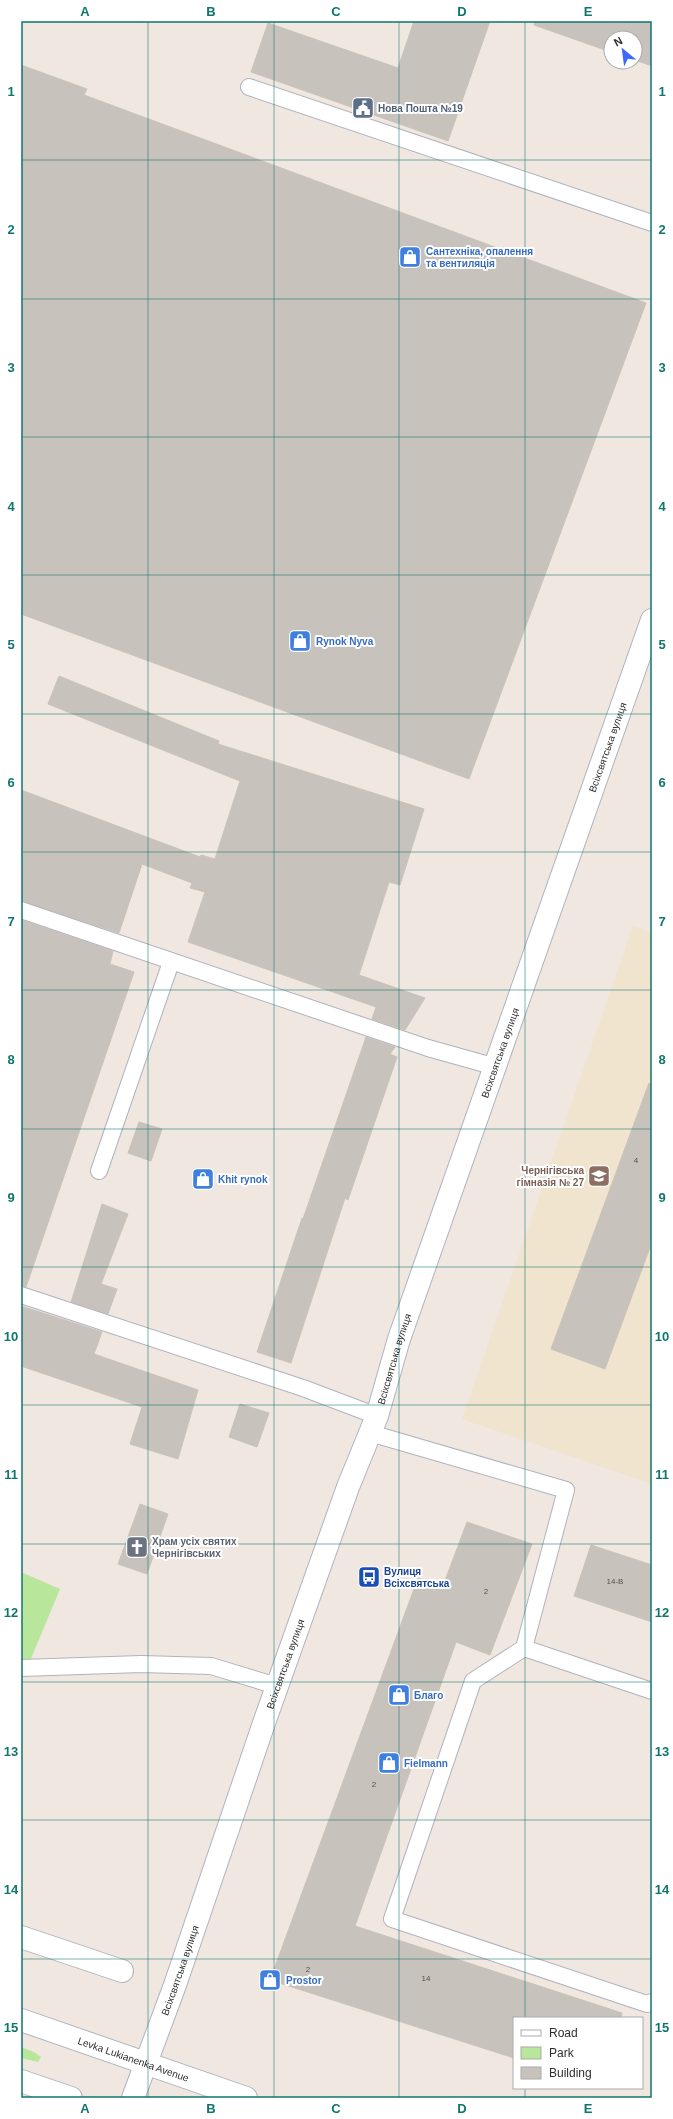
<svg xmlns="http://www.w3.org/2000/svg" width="673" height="2119" font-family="Arial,sans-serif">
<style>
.education{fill:#f0e4cf}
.green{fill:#b8e69b}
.building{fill:#c7c2bb;stroke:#cac3b9}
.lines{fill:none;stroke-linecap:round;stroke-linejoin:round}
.service-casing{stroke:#b0b3bd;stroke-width:18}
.pedestrian-casing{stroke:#b0b3bd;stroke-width:24}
.tertiary-casing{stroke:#b0b3bd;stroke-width:24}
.secondary-casing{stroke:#b0b3bd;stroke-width:24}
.service{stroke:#fff;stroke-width:16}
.pedestrian{stroke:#fff;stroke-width:22}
.tertiary{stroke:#fff;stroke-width:22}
.secondary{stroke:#fff;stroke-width:22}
.grid{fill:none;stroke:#0f766e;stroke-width:1;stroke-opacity:0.55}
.labels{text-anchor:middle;stroke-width:4;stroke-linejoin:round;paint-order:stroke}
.number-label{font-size:8px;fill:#545250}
.service-label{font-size:10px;font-weight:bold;fill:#4e5e75;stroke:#fff;text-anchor:start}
.shop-label{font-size:10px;font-weight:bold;fill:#366cbe;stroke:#fff;text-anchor:start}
.street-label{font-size:10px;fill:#2d2d2d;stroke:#fff}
.education-label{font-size:10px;font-weight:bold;fill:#785e54;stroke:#fff;text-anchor:end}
.worship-label{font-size:10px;font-weight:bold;fill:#5b616d;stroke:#fff;text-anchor:start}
.transit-label{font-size:10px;font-weight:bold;fill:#164399;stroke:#fff;text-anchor:start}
.neatline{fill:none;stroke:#0f766e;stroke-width:1.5}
.grid-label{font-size:13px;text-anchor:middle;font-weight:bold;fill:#0f766e}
</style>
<rect width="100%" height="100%" fill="#efe7e0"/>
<path class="education" d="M633 926 652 933V1484L462 1419Z"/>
<g class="green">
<path d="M21 1572 60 1589 25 1673 21 1671Z"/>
<path d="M21 2047 34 2052 41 2057 38 2062 21 2058Z"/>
</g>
<g class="building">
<path d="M414 21H490L448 141 251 72 268 23 398 68Z"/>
<path d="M535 21H652V66L635 60V38H611V52L534 25Z"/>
<path d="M21 65 87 89 84 95 646 303 469 779 21 614Z"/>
<path d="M59 676 219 741 218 744 424 809 400 885 389 882 359 975 425 998 405 1030 372 1019 376 1007 188 942 205 892 190 888 192 883 142 864 119 933 21 901V790L200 857 201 855 215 859 240 781 48 704Z"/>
<path d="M21 920 113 951 110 964 134 972 26 1287 21 1286Z"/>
<path d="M366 1037 395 1047 390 1054 397 1057 348 1200 345 1198 291 1363 257 1352 302 1218 303 1219Z"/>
<path d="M649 1083 652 1084V1242L605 1369 551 1349Z"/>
<path d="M139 1122 162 1129 151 1161 128 1153Z"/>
<path d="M102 1204 128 1214 101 1284 117 1289 108 1314 71 1302Z"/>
<path d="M21 1306 102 1332 94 1354 198 1390 178 1459 130 1444 142 1407 21 1366Z"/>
<path d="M240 1404 269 1413 257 1447 229 1437Z"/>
<path d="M140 1504 168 1514 147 1574 118 1564Z"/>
<path d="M467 1522 532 1544 490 1655 456 1642 355 1926 622 2013 621 2018H514V2058L270 1980 418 1578 443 1586Z"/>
<path d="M591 1545 652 1565V1622L574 1596Z"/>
</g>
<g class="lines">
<g class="service-casing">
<g id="service">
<path d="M249 87 652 223"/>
<path d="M21 910 428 1048 496 1067"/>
<path d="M99 1171 171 962"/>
<path d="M21 1295 303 1388 377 1416"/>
<path d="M370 1433 566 1490 524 1648 473 1681 392 1919 647 2004 652 2002"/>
<path d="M524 1648 652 1691"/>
<path d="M21 1668 141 1664 211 1666 277 1686"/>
</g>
</g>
<g class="pedestrian-casing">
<path id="pedestrian" d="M21 1937 122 1971"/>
</g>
<g class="tertiary-casing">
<g id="tertiary">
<path id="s1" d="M133 2098 175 1985 264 1723 348 1487 377 1416 399 1339 652 620"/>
</g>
</g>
<g class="secondary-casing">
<g id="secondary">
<path id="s2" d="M21 2020 246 2098"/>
<path d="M21 2081 71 2098"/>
</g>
</g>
<use href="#service" class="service"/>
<use href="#pedestrian" class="pedestrian"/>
<use href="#tertiary" class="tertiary"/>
<use href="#secondary" class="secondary"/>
</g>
<path class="grid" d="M148 21V2098M274 21V2098M399 21V2098M525 21V2018M21 160H652M21 299H652M21 437H652M21 575H652M21 714H652M21 852H652M21 990H652M21 1129H652M21 1267H652M21 1405H652M21 1544H652M21 1682H652M21 1820H652M21 1959H652M525 2088V2098"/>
<defs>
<g id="civic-square" transform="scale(1.15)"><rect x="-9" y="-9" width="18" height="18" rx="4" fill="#5c6f8a" stroke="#fff"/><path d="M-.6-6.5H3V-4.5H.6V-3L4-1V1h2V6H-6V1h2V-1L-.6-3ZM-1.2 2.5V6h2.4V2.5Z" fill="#fff"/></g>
<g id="shop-square" transform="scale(1.15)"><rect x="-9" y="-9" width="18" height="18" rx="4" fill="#3f7fe0" stroke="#fff"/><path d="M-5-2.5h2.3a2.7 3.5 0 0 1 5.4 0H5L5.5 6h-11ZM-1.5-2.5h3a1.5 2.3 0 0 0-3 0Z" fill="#fff"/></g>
<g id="school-square" transform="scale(1.15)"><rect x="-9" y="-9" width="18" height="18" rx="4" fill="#8d6e63" stroke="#fff"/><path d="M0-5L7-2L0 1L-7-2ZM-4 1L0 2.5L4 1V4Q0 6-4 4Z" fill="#fff"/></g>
<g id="church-square" transform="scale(1.15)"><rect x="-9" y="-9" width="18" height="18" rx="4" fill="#6b7280" stroke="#fff"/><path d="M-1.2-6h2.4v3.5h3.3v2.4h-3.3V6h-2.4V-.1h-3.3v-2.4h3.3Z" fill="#fff"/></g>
<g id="bus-square" transform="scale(1.15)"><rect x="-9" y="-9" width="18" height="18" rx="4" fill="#1a4fb4" stroke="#fff"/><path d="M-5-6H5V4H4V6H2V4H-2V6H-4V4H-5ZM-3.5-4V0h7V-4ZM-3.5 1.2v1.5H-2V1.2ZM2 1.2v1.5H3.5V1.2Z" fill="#fff"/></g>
</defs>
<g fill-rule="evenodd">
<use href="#civic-square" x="363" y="108"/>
<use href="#shop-square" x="410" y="257"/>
<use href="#shop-square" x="300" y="641"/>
<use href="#school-square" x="599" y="1176"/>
<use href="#shop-square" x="203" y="1179"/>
<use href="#church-square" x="137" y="1547"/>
<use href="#bus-square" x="369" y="1577"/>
<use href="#shop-square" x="399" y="1695"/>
<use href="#shop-square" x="389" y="1763"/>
<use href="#shop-square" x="270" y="1980"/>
</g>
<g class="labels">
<g class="number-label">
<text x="636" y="1163">4</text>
<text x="615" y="1584">14-В</text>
<text x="486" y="1594">2</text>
<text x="374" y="1787">2</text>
<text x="308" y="1972">2</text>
<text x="426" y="1981">14</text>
</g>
<g class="service-label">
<text x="378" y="112">Нова Пошта №19</text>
</g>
<g class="shop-label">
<text x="426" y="255">Сантехніка, опалення<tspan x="426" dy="12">та вентиляція</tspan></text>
<text x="316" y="645">Rynok Nyva</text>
<text x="218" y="1183">Khit rynok</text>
<text x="414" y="1699">Благо</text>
<text x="404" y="1767">Fielmann</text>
<text x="286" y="1984">Prostor</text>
</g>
<g class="street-label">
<text dy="4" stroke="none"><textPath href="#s1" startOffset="1432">Всіхсвятська вулиця</textPath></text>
<text dy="4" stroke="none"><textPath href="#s1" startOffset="1108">Всіхсвятська вулиця</textPath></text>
<text dy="4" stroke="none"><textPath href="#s1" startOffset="784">Всіхсвятська вулиця</textPath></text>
<text dy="4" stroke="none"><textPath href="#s1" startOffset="460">Всіхсвятська вулиця</textPath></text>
<text dy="4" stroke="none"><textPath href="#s1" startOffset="136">Всіхсвятська вулиця</textPath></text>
<text dy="4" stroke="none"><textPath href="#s2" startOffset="119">Levka Lukianenka Avenue</textPath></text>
</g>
<g class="education-label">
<text x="584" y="1174">Чернігівська<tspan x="584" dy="12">гімназія № 27</tspan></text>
</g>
<g class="worship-label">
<text x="152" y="1545">Храм усіх святих<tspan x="152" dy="12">Чернігівських</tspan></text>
</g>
<g class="transit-label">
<text x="384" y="1575">Вулиця<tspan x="384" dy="12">Всіхсвятська</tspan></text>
</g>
</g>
<rect width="673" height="2119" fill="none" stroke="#ffffff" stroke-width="44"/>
<rect x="513" y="2017" width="130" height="72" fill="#ffffff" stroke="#ababab"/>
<rect x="521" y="2030" width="20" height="6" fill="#ffffff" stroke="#ababab"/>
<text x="549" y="2037" font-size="12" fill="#2d2d2d">Road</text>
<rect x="521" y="2047" width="20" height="12" fill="#b8e69b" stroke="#ababab"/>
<text x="549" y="2057" font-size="12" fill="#2d2d2d">Park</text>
<rect x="521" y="2067" width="20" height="12" fill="#c7c2bb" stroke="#ababab"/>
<text x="549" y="2077" font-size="12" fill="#2d2d2d">Building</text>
<g transform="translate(623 50) rotate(331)"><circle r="19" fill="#ffffff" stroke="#ababab"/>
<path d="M0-3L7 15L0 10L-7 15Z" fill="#3d69fe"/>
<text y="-6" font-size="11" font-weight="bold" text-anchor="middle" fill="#2d2d2d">N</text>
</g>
<rect x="22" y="22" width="629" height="2075" class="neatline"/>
<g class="grid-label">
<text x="85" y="16">A</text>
<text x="211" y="16">B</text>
<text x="336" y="16">C</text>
<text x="462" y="16">D</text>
<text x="588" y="16">E</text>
<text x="11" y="96">1</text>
<text x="662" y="96">1</text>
<text x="11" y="234">2</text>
<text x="662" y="234">2</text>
<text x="11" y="372">3</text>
<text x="662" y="372">3</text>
<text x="11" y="511">4</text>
<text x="662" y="511">4</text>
<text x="11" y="649">5</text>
<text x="662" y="649">5</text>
<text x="11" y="787">6</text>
<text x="662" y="787">6</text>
<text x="11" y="926">7</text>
<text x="662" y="926">7</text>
<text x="11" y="1064">8</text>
<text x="662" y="1064">8</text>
<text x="11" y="1202">9</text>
<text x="662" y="1202">9</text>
<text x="11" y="1341">10</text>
<text x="662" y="1341">10</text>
<text x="11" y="1479">11</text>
<text x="662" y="1479">11</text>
<text x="11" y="1617">12</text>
<text x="662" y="1617">12</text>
<text x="11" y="1756">13</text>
<text x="662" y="1756">13</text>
<text x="11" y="1894">14</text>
<text x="662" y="1894">14</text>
<text x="11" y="2032">15</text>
<text x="662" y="2032">15</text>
<text x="85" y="2113">A</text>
<text x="211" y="2113">B</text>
<text x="336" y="2113">C</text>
<text x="462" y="2113">D</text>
<text x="588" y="2113">E</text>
</g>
</svg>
